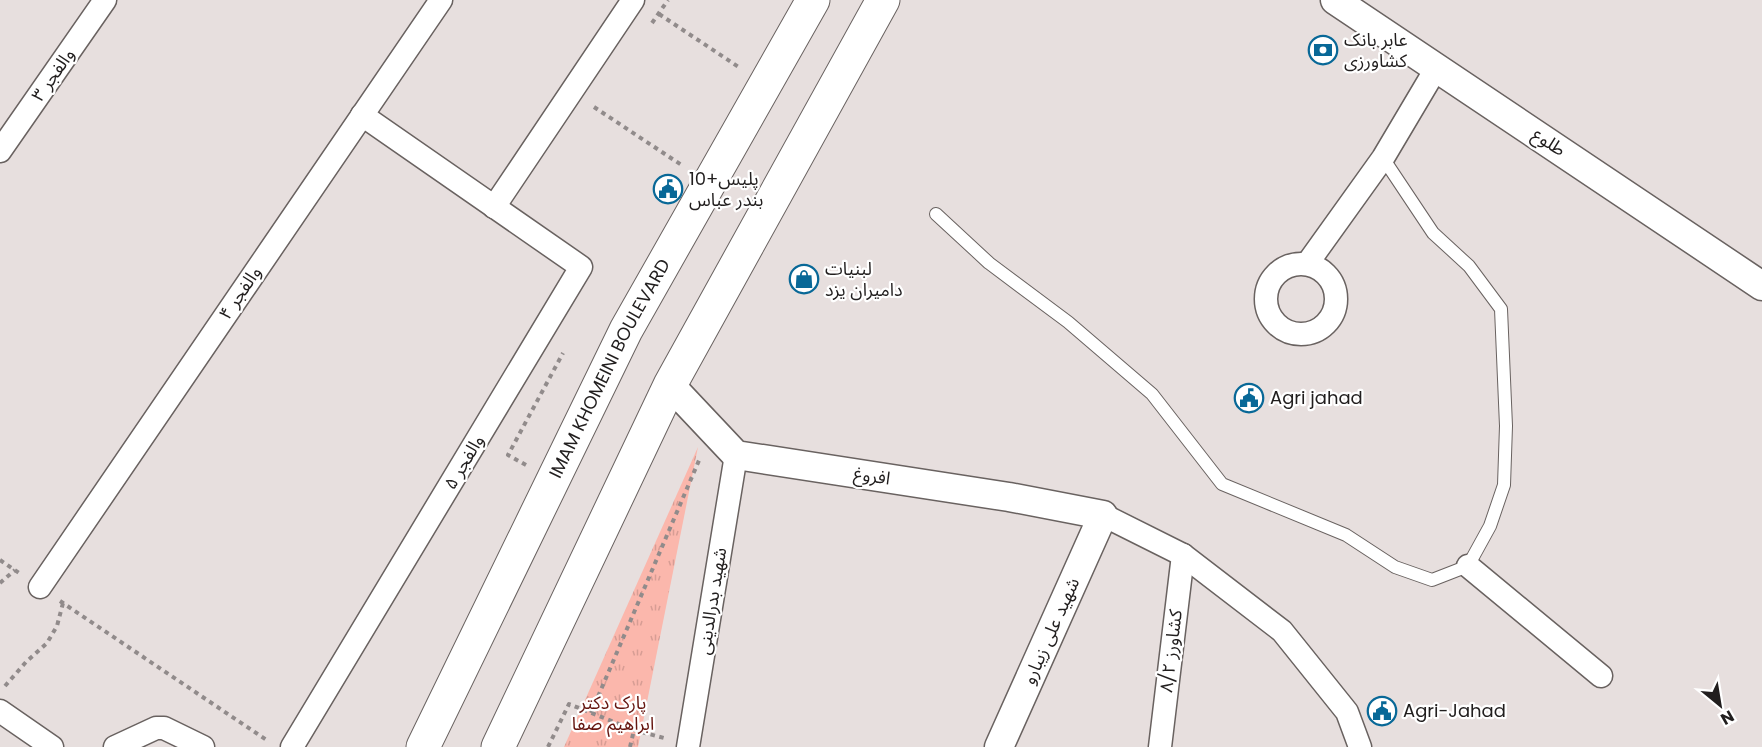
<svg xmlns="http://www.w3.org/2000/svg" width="1762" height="747" font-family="Poppins,'Noto Sans Arabic',sans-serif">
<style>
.grass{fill:url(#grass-tufts)}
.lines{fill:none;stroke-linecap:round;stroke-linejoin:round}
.service-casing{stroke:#696260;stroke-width:14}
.minor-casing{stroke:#696260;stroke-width:25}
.tertiary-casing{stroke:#696260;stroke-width:31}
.primary-casing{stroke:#696260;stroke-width:35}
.path{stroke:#918b8b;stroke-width:4;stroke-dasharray:4.5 4.5;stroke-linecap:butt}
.service{stroke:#fff;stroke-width:12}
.minor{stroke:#fff;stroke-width:22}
.tertiary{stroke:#fff;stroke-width:28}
.primary{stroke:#fff;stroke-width:33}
.labels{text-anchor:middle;stroke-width:4.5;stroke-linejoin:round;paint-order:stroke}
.poi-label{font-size:18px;fill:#211e1e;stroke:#fff;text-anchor:start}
.street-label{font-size:18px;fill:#211e1e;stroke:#fff}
.park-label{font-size:18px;fill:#65150f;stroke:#fff}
</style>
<defs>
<pattern id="grass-tufts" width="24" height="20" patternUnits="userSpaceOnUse" patternTransform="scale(1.5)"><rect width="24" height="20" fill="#fbb7ac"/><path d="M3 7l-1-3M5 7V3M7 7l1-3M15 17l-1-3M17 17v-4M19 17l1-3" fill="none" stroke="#d79d94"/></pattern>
</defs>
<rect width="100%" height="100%" fill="#e7dfde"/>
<path class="grass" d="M698 447 638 747H564Z"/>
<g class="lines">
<g class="service-casing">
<path id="service" d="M936 214 989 263 1068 322 1152 394 1222 484 1346 535 1395 567 1432 580 1468 566 1490 526 1504 485 1506 426 1501 309 1469 266 1433 233 1383 158"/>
</g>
<g class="minor-casing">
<g id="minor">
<path d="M0 151 105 0"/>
<path d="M494 207 633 0"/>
<path d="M1307 264 1383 158 1437 67"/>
<circle cx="1301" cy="299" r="35"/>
<path d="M1103 515 1183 555 1282 631 1347 712 1360 747"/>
<path d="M1468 566 1601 676"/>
<path d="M40 587 441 0"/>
<path d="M0 711 52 747"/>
<path d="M115 747 156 728H164L203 747"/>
<path d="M292 747 581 267 362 115"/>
<path d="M688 747 736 455"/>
<path d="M1160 747 1183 555"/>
</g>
</g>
<g class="tertiary-casing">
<g id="tertiary">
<path d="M1335 0 1762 286"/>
<path d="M670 385 736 455 1009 497 1103 515 999 747"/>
</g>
</g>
<g class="primary-casing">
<g id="primary">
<path id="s1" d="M423 747 626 330 813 0"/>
<path d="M498 747 670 385 883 0"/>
</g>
</g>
<g class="path">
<path d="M659 14 740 68"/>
<path d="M652 23 668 0"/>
<path d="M594 107 683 166"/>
<path d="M526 465 508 455 563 353"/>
<path d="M0 560 19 573"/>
<path d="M0 583 15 570"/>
<path d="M60 601 268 741"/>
<path d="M5 686 26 662 47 643 57 626 63 603"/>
<path d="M591 713 700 458"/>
<path d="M548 747 569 704 634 730 664 738"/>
<path d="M630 747 634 730"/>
</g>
<use href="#service" class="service"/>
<use href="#minor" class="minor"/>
<use href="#tertiary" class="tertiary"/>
<use href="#primary" class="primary"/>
</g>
<defs>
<g id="bank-ring" transform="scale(1.5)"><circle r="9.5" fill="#fff" stroke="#086897" stroke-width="1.5"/><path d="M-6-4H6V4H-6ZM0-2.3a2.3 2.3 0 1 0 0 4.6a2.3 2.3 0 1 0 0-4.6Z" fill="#086897"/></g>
<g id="civic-ring" transform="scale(1.5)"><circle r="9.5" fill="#fff" stroke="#086897" stroke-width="1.5"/><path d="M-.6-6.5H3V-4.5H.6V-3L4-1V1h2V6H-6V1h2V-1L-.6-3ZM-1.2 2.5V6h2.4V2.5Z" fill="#086897"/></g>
<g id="shop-ring" transform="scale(1.5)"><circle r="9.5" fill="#fff" stroke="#086897" stroke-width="1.5"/><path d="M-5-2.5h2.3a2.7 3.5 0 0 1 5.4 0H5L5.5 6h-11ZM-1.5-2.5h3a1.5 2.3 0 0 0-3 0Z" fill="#086897"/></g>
</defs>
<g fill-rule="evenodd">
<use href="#bank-ring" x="1323" y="50"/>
<use href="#civic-ring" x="668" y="189"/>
<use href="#shop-ring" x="804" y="279"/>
<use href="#civic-ring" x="1249" y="398"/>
<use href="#civic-ring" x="1382" y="711"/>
</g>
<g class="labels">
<g class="poi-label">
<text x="1344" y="46">عابر بانک<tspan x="1344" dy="21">کشاورزی</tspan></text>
<text x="689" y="185">پليس+10<tspan x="689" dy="21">بندر عباس</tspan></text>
<text x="825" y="275">لبنیات<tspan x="825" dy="21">دامیران یزد</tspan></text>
<text x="1270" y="404">Agri jahad</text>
<text x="1403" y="717">Agri-Jahad</text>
</g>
<g class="street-label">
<text transform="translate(53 75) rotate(-55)" y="6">والفجر ۳</text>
<text transform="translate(1549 142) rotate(34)" y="6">طلوع</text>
<text transform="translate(240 293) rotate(-56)" y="6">والفجر ۴</text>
<text dy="6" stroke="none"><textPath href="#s1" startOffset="422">IMAM KHOMEINI BOULEVARD</textPath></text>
<text transform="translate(464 462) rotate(-59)" y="6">والفجر ۵</text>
<text transform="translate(872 476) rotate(9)" y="6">افروغ</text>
<text transform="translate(712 601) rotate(-81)" y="6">شهید بدرالدینی</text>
<text transform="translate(1051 631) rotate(-66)" y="6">شهید علی زیبارو</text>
<text transform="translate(1171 651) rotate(-83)" y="6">کشاورز ۸/۲</text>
</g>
<g class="park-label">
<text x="613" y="709">پارک دکتر<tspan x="613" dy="21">ابراهیم صفا</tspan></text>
</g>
</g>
<g transform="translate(1720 705) rotate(150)" stroke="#ffffff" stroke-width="4.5" paint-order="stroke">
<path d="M0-4.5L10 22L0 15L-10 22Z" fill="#211e1e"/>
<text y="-9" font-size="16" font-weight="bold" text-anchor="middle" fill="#211e1e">N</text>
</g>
</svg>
